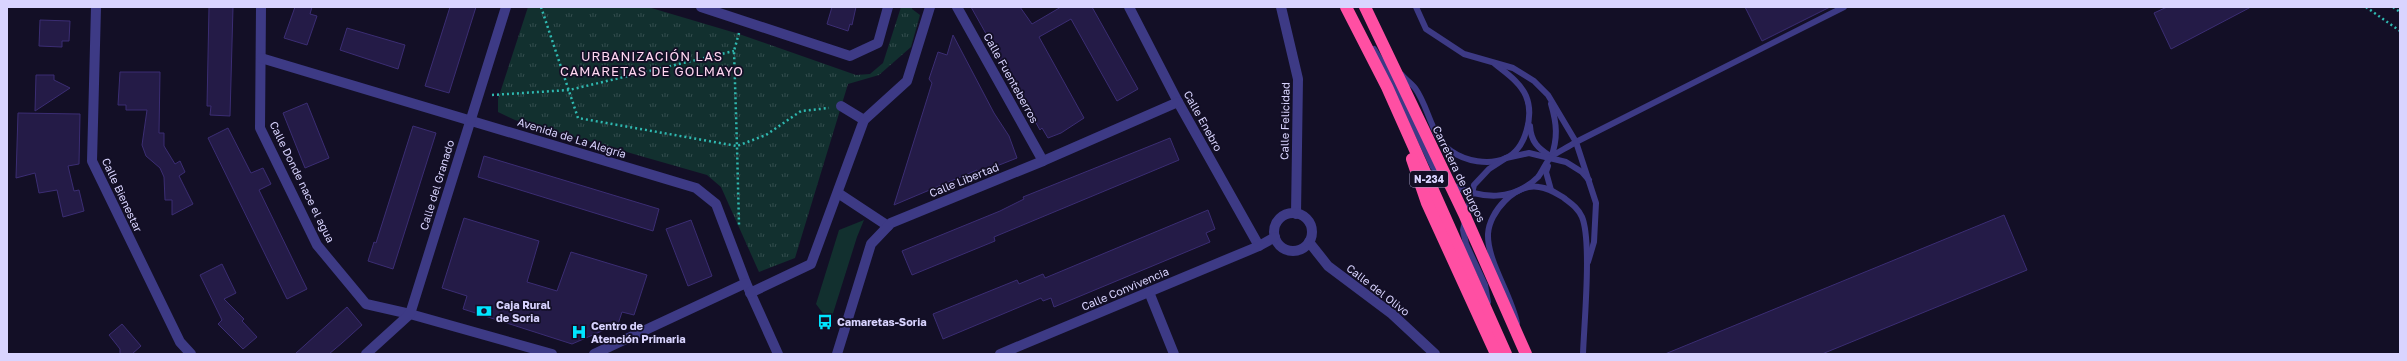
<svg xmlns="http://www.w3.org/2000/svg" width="2407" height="361" font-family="'Golos Text',sans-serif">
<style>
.park{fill:url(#park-tufts)}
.garden{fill:#12302f}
.building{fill:#241b47;stroke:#3b2d73}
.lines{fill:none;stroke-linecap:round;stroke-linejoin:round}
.path{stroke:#2fb8b0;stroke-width:2.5;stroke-dasharray:2 3;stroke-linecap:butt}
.lane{stroke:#3d3a85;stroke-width:6}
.street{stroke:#3d3a85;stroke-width:10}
.highway{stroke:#ff4fa3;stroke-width:12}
.labels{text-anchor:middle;stroke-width:3.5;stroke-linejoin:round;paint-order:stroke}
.shield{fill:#130f26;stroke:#9e99be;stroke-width:1}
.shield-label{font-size:10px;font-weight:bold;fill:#d9d4ff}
.street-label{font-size:11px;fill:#d9d4ff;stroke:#130f26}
.poi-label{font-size:11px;font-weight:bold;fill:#d9d4ff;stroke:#130f26;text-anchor:start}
.quarter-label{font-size:13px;letter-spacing:1px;fill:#ffd6f0;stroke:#130f26}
</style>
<defs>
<pattern id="park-tufts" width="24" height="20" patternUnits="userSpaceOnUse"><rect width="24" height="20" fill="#12302f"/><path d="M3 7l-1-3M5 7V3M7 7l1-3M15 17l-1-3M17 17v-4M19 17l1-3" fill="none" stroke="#344d4e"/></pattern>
</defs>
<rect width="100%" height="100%" fill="#130f26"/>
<path class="park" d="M528 7H648L739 34 856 75 870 74 883 63 901 7H912V9L920 15 911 47 879 75 848 84 795 258 759 272 721 187 707 175 515 120 498 112V99Z"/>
<path class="garden" d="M864 220 857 237 830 323 816 304 839 230Z"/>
<g class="building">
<path d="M209 7H233L230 116 210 115 211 106H207Z"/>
<path d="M295 7H312L310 14 317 16 307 45 284 38Z"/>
<path d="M450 7H476L449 93 425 86Z"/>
<path d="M832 7H856L852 25 850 24 848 31 827 24Z"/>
<path d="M971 7H1020L1032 24 1061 7H1092L1138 89 1117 101 1071 19 1039 37 1084 118 1061 133 1048 138 1042 128 1040 130Z"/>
<path d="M1745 7H1830L1762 41Z"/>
<path d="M2167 7H2251L2171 49 2154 13Z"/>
<path d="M40 20 70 21 69 41H62V47L39 46Z"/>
<path d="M347 28 405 45 398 69 340 50Z"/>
<path d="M953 35 994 113 1009 136 1017 158 979 173 977 170 894 205 932 83 929 79 938 52 947 55Z"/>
<path d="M120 72H160L159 133H164V146L175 164 180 161 185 172 179 176 193 204 172 215V200H165L164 177 160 168 146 156 142 145 147 110H126V105H118Z"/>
<path d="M36 75H54V80L70 88 35 111Z"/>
<path d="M307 103 329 158 305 168 283 113Z"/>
<path d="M18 113 80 114 79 164 68 166 74 191 79 190 84 211 63 217 57 190 39 193 35 173 16 178Z"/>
<path d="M413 126 436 133 393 269 368 261 374 242 376 243Z"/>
<path d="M228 128 251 173 263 168 271 184 259 190 307 289 287 299 208 138Z"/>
<path d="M1170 138 1179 160 994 237 995 241 912 275 902 251 1000 211 1024 199 1023 197Z"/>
<path d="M484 156 659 209 653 231 478 177Z"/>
<path d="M1208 210 1215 229 1206 233 1210 242 1054 307 1051 298 1043 301 1041 298 943 339 933 314 1017 280 1019 284 1043 274 1045 278Z"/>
<path d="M2004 215 2027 270 1822 354H1665Z"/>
<path d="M464 218 539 241 527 282 557 291 571 252 647 275 634 315 622 312 618 324 572 344 463 309 467 296 442 288Z"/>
<path d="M691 220 712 276 688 286 666 229Z"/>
<path d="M222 264 236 293 224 299 244 319 242 321 257 337 243 349 218 324 222 320 200 275Z"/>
<path d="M347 307 362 325 342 343 329 354H295Z"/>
<path d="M122 324 141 346 132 354H120V349L109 335Z"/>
</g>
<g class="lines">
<g class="path">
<path d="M541 7 578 118 737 146 739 225"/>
<path d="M2366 7 2400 31"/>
<path d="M2393 7 2400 12"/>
<path d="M739 33 734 51 737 146 766 135 801 111 829 108"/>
<path d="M492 95 569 90 734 51"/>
</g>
<g class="lane">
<path d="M1416 7 1426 29 1464 54 1513 68 1534 81 1548 95 1576 142 1596 203 1594 242 1588 262"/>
<path d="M1374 49 1391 77 1433 167 1442 176"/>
<path d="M1402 75C1406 80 1412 84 1415 88 1429 107 1431 137 1451 151 1465 161 1489 166 1506 158 1526 149 1534 115 1526 96 1520 82 1506 73 1495 64"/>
<path d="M1551 104C1557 124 1558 138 1551 158"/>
<path d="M1530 126C1531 142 1538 148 1550 156"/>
<path d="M1548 166 1546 172 1551 190"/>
<path d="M1452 185C1481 199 1513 202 1538 177 1543 171 1546 161 1552 156 1560 151 1568 147 1576 142L1844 7"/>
<path d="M1488 302 1485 285 1466 244 1463 230 1474 185 1489 169 1506 158 1529 153 1566 162 1582 172 1589 180"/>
<path d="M1517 323C1511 294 1487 261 1488 234 1489 212 1515 183 1539 187 1549 188 1556 193 1564 198 1572 204 1578 208 1582 217 1592 241 1584 324 1583 354"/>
</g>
<g class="street">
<path d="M96 7 92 161 180 342 191 354"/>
<path d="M261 7 260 128 317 245 366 304 410 314 552 354"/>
<path d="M701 7 850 56 878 43 888 7"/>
<path d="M957 7 1043 161"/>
<path d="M1129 7 1178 102 1259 246"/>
<path d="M1281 7 1298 79 1296 214"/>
<path d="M261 58 696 188 716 204 746 283 778 354"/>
<path d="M841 106 864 120"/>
<path d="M838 193 888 226"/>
<circle cx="1293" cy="232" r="19"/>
<path d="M1309 242 1328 266 1392 314 1435 354"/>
<path d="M1149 292 1174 354"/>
<path d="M750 293 811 264 864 120 907 81 930 7"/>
<path d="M366 354 410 314 506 7"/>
<path d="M594 354 746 283"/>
<path d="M837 354 871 244 891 223 1043 161 1178 102"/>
<path d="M1000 354 1259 246 1275 237"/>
</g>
<g class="highway">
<path d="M1346 7 1387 87 1506 354"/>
<path d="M1365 7 1465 216 1526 354"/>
<path d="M1412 159 1427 203 1496 354"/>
</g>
</g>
<defs>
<g id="bank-bare" transform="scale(1.2)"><path d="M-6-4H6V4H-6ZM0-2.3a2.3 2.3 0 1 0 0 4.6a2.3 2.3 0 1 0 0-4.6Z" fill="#00e5ff" stroke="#130f26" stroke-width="2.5" paint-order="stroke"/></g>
<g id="bus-bare" transform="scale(1.2)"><path d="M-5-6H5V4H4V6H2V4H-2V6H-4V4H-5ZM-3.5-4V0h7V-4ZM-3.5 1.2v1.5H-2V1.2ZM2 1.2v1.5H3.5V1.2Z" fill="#00e5ff" stroke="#130f26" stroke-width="2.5" paint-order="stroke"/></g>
<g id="hospital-bare" transform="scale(1.2)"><path d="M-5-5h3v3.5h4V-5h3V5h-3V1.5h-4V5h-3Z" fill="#00e5ff" stroke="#130f26" stroke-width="2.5" paint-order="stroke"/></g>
</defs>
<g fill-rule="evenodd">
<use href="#bank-bare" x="484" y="311"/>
<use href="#bus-bare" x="825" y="322"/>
<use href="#hospital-bare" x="579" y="332"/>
</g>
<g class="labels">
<rect class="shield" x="1410" y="171" width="38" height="16" rx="3"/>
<g class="shield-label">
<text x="1429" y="183">N-234</text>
</g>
<g class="street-label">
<text transform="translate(1011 78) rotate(61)" y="4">Calle Fuenteberros</text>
<text transform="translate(1203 121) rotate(61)" y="4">Calle Enebro</text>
<text transform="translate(1285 121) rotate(-89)" y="4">Calle Felicidad</text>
<text transform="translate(572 138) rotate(17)" y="4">Avenida de La Alegría</text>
<text transform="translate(1459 174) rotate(64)" y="4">Carretera de Burgos</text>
<text transform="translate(964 180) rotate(-22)" y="4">Calle Libertad</text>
<text transform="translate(302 182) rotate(64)" y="4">Calle Donde nace el agua</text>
<text transform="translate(437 185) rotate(-73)" y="4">Calle del Granado</text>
<text transform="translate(122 195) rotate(65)" y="4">Calle Bienestar</text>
<text transform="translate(1125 289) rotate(-23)" y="4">Calle Convivencia</text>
<text transform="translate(1378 290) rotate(38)" y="4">Calle del Olivo</text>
</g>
<g class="poi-label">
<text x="496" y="309">Caja Rural<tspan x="496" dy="13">de Soria</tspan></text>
<text x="837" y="326">Camaretas-Soria</text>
<text x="591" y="330">Centro de<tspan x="591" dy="13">Atención Primaria</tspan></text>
</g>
<g class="quarter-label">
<text x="652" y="61">URBANIZACIÓN LAS<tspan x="652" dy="15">CAMARETAS DE GOLMAYO</tspan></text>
</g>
</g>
<rect width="2407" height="361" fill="none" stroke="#d9d4ff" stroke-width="16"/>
</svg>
